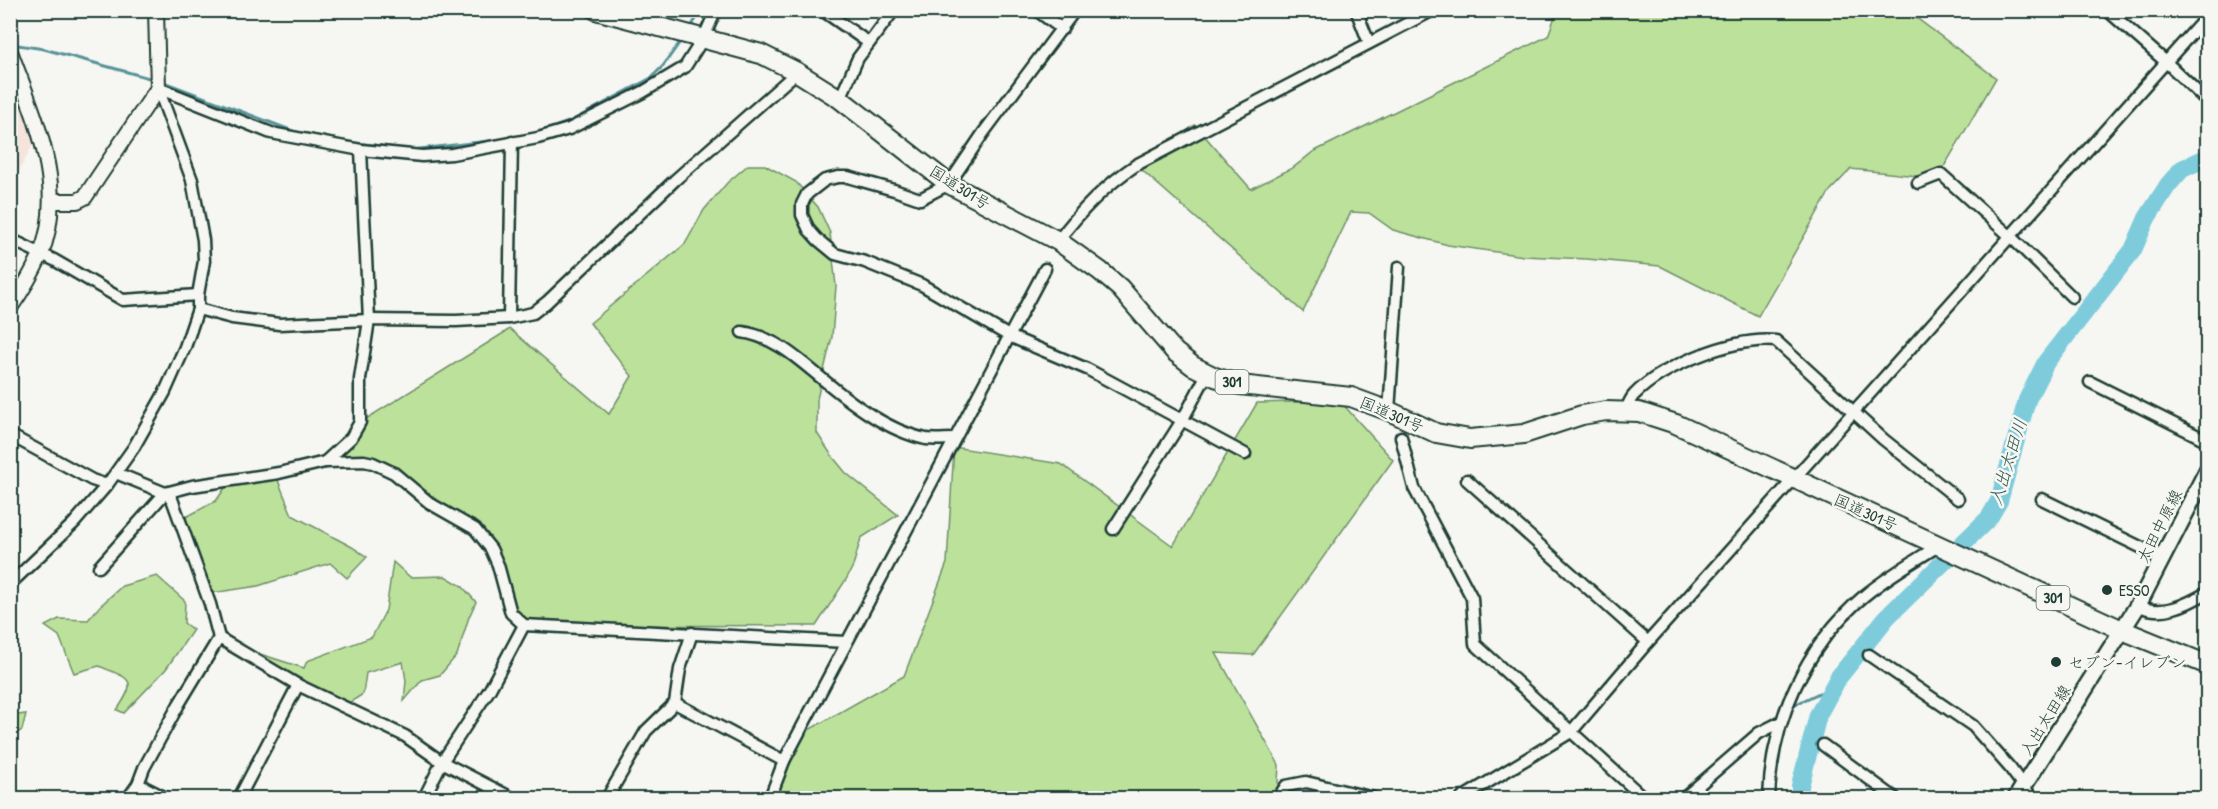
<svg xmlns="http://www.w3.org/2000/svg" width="2218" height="809" font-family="'Patrick Hand','Klee One',sans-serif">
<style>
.built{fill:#f4e4db}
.green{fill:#bce19b;stroke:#6e8f68;stroke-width:1.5}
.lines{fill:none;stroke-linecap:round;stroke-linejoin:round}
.stream{stroke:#589398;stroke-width:3}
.river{stroke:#7eccdb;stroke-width:18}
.minor-casing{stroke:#1f3d34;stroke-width:15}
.tertiary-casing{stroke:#1f3d34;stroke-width:18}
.secondary-casing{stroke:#1f3d34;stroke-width:20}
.trunk-casing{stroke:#1f3d34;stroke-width:22}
.minor{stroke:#f6f6f2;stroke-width:10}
.tertiary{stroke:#f6f6f2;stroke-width:14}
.secondary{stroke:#f6f6f2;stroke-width:15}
.trunk{stroke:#f6f6f2;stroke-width:18}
.poi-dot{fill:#1f3d34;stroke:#f6f6f2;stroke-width:2}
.labels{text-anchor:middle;stroke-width:5;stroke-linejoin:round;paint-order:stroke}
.shield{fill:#f6f6f2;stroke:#60746d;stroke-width:1.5}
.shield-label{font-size:15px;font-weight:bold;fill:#1f3d34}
.street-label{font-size:16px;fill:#1f3d34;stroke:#f6f6f2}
.poi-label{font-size:16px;fill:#1f3d34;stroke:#f6f6f2;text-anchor:start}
.water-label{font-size:18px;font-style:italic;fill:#325a55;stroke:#f6f6f2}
</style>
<rect width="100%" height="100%" fill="#f6f6f2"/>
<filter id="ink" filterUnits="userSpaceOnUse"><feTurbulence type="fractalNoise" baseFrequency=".0167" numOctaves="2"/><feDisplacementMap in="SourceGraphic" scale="12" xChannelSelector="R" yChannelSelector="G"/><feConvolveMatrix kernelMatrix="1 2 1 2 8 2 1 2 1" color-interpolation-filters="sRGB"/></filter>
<g filter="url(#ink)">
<path class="built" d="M10 73 34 142 18 173 11 167Z"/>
<g class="green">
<path d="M1557 11H1918L1914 16 1996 78 1941 172 1927 177 1851 169 1830 191 1758 316 1660 266 1587 259 1524 256 1448 245 1393 230 1369 213 1351 212 1303 312 1136 165 1195 125 1251 189 1294 167 1313 152 1548 36Z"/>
<path d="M748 165H765L796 182 818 207 830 233 836 286 832 337 817 399V433L832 456 846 473 898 515 861 538 853 566 847 578 816 626 524 625 484 539 380 466 333 454 361 422 510 329 609 414 632 376 590 323 685 244 704 210 727 183Z"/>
<path d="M1340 401 1393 460 1253 655 1216 653 1279 765 1277 798H770L805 732 904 676 947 563 954 447 1061 464 1173 546 1257 403Z"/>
<path d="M275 473 292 515 352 547 367 557 347 578 330 563 258 586 212 593 184 518 216 501 227 485Z"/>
<path d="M393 562 410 577 445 576 462 586 476 602 469 617 457 655 440 675 422 680 404 701 406 681 403 662 366 673 363 694 343 707 238 647 304 668 307 661 372 637 386 610Z"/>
<path d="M157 576 185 601 184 623 193 630 166 669 124 713 117 710C139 678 130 679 99 666L74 673 59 636 45 626 59 619 88 620 99 607 122 586Z"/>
<path d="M26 714 22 730 11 737V716Z"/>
</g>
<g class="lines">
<g class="stream">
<path d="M692 25 702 10"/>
<path d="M18 45 44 49 149 78"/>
<path d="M166 83 293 131 348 142 398 148"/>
<path d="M544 131 571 121 651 78 663 66 680 42"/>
<path d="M411 150 506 139"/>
<path d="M1792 706 1819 693 1829 692"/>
<path d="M1768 723 1781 713"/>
</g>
<path class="river" d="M1800 798V786L1818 715 1838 678 1887 617 1989 518 1999 501 2027 400 2046 362 2133 250 2147 218 2168 185 2182 169 2208 157"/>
<g class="minor-casing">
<g id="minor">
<path d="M822 10 869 43"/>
<path d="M1036 10 1062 29"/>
<path d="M1075 10 984 132 949 184 920 199 894 190 848 177H838L825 180 807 194 802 204V215L809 230 818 240 835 254 865 262 922 285 1009 336 1087 369 1245 454"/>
<path d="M1356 10 1369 43"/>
<path d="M2107 10 2166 62 2208 102"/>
<path d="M158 88 271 133 361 150 422 156 452 154 538 138 569 129 643 92 685 67 704 37 716 10"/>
<path d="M840 99 858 58 894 10"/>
<path d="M1918 183 1941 174 2011 237 2072 297"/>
<path d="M10 239 54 260 123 300 198 295"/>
<path d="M1058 241C1080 211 1106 185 1136 165L1433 10"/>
<path d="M198 309 232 318 279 324 369 320 456 321 509 318 533 313 547 302 675 180 797 72"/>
<path d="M509 318 512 142"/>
<path d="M742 332C774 337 796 357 820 377 850 402 887 431 926 439 935 440 945 439 954 439"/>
<path d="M2090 382 2208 441"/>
<path d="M1389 411 1399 267"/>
<path d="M1625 411C1628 406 1630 399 1634 395 1663 365 1734 337 1776 341L1883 439 1958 499"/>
<path d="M10 435 92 480 107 485"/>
<path d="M1401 437 1414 488 1472 598 1475 644 1644 798"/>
<path d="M325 462 351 438 360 422V379L369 320 361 150"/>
<path d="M116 473 165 493 172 499 210 604 219 638"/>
<path d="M1467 480 1648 642"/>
<path d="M2042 499 2163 558"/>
<path d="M1113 529 1183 419 1207 374"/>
<path d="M99 567 165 493 192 486 279 473 325 462 364 461 373 463 394 473 431 504 475 529 491 549 498 565 511 613 524 625 846 642"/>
<path d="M10 584 74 523 107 485 134 447 165 392 185 347 198 309V295L204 261 203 240 192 180 158 88"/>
<path d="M2138 605C2161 618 2188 604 2208 592"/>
<path d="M1869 655 1973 726 2010 768 2032 798"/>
<path d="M675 703 784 761"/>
<path d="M1823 745 1895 798"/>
<path d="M138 784 166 798"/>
<path d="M128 798 138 784 144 768 179 704 219 638 298 685 405 736 442 762 512 798"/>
<path d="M239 798 298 685"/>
<path d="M424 798 442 762 490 689 524 625"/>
<path d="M607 798 646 731 675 703 680 669 692 633"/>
<path d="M770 798 784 761 1045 269"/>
<path d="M1278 798 1286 786 1306 782 1374 798"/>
<path d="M1462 798 1571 732 1648 642 2208 15"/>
<path d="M1684 798 1759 733 1781 722"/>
<path d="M1769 798C1771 722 1805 646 1864 596 1887 577 1914 561 1940 545"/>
</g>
</g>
<g class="tertiary-casing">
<g id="tertiary">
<path d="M10 51C33 115 69 187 40 256 32 274 21 292 10 308"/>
<path d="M51 201H77L85 197 158 88 156 10"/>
</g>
</g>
<g class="secondary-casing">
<path id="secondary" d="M2016 798 2138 605 2208 469"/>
</g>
<g class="trunk-casing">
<path id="trunk" d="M596 10 761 54 797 72 840 99 949 184 1058 241 1100 271 1120 288 1175 352 1193 366 1215 377 1240 385 1351 397 1389 411 1436 433 1470 439 1524 434 1582 415 1606 411 1639 412 1676 424 2122 630 2208 665"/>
</g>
<use href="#minor" class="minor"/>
<use href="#tertiary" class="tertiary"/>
<use href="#secondary" class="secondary"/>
<use href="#trunk" class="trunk"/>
</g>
</g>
<g class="poi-dot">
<circle cx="2107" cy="590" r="6"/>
<circle cx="2056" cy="662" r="6"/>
</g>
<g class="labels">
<g class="shield">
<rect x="1215.5" y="370" width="33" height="24" rx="4.5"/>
<rect x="2036.5" y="586" width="33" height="24" rx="4.5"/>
</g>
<g class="shield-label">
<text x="1232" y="387">301</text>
<text x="2053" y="603">301</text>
</g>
<g class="street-label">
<text transform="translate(960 187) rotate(32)" y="6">国道301号</text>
<text transform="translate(1392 414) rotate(23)" y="6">国道301号</text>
<text transform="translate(1866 512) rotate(24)" y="6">国道301号</text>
<text transform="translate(2159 526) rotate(-63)" y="6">太田中原線</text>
<text transform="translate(2045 720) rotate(-58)" y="6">入出太田線</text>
</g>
<g class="poi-label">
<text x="2119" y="596">ESSO</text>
<text x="2068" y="668">セブン-イレブン</text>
</g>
<g class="water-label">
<text transform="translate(2008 462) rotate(-73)" y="6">入出太田川</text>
</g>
</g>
<rect width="2218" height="809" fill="none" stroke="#f6f6f2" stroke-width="36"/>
<rect x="18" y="18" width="2182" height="773" fill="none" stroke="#1f3d34" stroke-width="2" filter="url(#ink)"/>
</svg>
